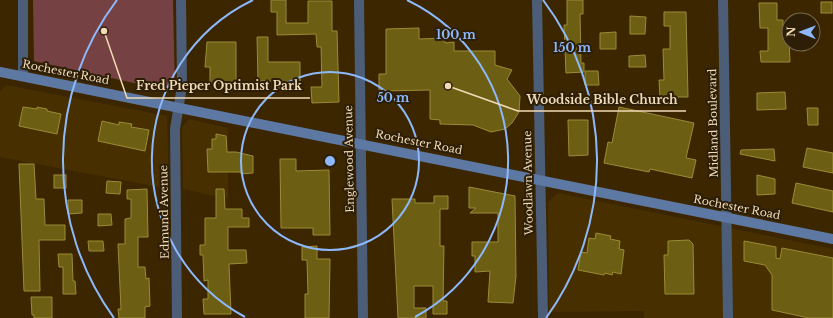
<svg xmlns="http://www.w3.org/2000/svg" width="833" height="318" font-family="'Libre Baskerville',serif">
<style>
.built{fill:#472f00}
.green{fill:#764142}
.building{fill:#6c5e12;stroke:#9b8b37}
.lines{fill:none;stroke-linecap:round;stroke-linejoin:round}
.minor{stroke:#4c5d77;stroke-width:10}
.secondary{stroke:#5d78a2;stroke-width:10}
.ring{fill:none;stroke:#8db9fc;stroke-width:2}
.labels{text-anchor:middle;stroke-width:4;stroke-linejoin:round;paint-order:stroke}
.street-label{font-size:11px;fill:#f1dab7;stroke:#2c1e07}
.centre{fill:#8db9fc;stroke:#2c1e07;stroke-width:2}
.ring-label{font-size:12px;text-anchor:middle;font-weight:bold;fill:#8db9fc;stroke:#2c1e07;stroke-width:4;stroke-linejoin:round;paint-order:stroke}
.leader{fill:none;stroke:#f1dab7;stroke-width:1.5}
.callout-dot{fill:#f1dab7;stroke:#2c1e07;stroke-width:1.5}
.callout-label{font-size:12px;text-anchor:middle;font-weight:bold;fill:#f1dab7;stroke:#2c1e07;stroke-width:4;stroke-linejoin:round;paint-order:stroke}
</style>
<rect width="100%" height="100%" fill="#3c2600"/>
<g class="built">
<path d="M6 85 167 116 169 189 0 157V92Z"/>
<path d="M189 119 228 128V199L183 189 182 127Z"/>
<path d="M558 193 833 249V318H644V311L549 312 548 202Z"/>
</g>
<path class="green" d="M33 0H173L175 92 34 61Z"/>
<g class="building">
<path d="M271 0H286V23H308V1H332V31H337L339 102 312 103 311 87H322L321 47H317L316 34 277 35V12H271Z"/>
<path d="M567 0H583V14H580L581 63H584V72L566 73 564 25H567Z"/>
<rect x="821" y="2" width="11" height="11"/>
<path d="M759 3H777V20H783V39H789L790 62H761L760 51H768V28H760Z"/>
<path d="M664 12H686L688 97H660L659 80H664L663 49H670V26H664Z"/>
<path d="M630 16 646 17 645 34H630Z"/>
<path d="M419 28V39L445 38V43L454 42V51H495V65L512 70 507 79 520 96 519 112 512 123 505 129 491 132 473 125 440 124V120L430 119V90L379 91V74H386V29Z"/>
<path d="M616 32V49H600V33Z"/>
<path d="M257 37H268V62H300V86H294V91H281V86H275V81H258Z"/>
<path d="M207 42H236V83H210V67H205Z"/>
<path d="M645 55 646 67H629V56Z"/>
<path d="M585 71H598L599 85H585Z"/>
<path d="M785 92 786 109 757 110V93Z"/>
<path d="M23 107 37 109V107L47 109V111L61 114 57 134 19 126Z"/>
<path d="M619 107 694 123 686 158 696 160 692 178 650 169 649 172 604 163 608 142 612 143Z"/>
<path d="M807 108H818V125H808Z"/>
<path d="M568 120H588V155L569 156Z"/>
<path d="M102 121 119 125V122L132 124 131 127 149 130 145 151 98 141Z"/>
<path d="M216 134 226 136 227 152H236L253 156V173L241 174V172H208L207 149H212V139H216Z"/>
<path d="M807 148 833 153V173L803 167Z"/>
<path d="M774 149 775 161 740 154 741 150Z"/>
<path d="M280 159H296V171L329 170 330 235H313V228H281Z"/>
<path d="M19 164H34L36 199H44L45 225H65V240H39L40 291H24Z"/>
<rect x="54" y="175" width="12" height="13"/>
<path d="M757 175 775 179V194L757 195Z"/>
<path d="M107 181 121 182 120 194 106 193Z"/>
<path d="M796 183 833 191V212L792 203Z"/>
<path d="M469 187 515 196 516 276 513 303 488 302 490 271 475 272V256H472V242H498V213H470L476 208H469Z"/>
<path d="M147 189 148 237H138V267H145L146 279 149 278 150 306 145 307V318H119L118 309H121L118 244H125V219L131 218V199H127V190Z"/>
<path d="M216 189H224L225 209H242V218H249V227H228V250H246L247 263 229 264 231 314H204L203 299H208V280L204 281 203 255H200V245H205V218H216Z"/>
<path d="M434 196H448V209H440V246H444L443 301H447V314H433V286H414V308H426V318H398L392 199H415V203H434Z"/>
<path d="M68 200H82V213L68 214Z"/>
<path d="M98 214H111L112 225 98 226Z"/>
<path d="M596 233 611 236 610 239 620 241 619 249 624 250 621 274 613 272 612 275 605 273 604 275 578 270 581 252 587 253 589 238 595 239Z"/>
<path d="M689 240 693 244 694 294H665L664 255H668V241Z"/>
<path d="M88 241H103L104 251H89Z"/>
<path d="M744 241 776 247V258L780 259 782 248 833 258V318H809L772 310V275L765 265 744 261Z"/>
<path d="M317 246V259H330L329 318H305V294H308L307 260H302V247Z"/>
<path d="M58 254H72L73 281H75L76 294H63V267H59Z"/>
<path d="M31 297H52V318H34V315H32Z"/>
</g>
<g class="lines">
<g class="minor">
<path d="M359 0 363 318"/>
<path d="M537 0 543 318"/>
<path d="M723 0 728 318"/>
<path d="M23 76V0"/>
<path d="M177 318 175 129 182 86 181 0"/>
</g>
<path class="secondary" d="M0 72 833 239"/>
</g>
<g class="ring">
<circle cx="330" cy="161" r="89"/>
<path d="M245 317A178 178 0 0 1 253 0M407 0A178 178 0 0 1 415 317"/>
<path d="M114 318A267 267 0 0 1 117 0M543 0A267 267 0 0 1 546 318"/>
</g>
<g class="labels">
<g class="street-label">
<text transform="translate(66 72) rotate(11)" y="4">Rochester Road</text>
<text transform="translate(713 123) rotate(-91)" y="4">Midland Boulevard</text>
<text transform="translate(419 142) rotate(11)" y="4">Rochester Road</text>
<text transform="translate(349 159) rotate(-91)" y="4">Englewood Avenue</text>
<text transform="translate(528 183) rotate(-91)" y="4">Woodlawn Avenue</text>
<text transform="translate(737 207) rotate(11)" y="4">Rochester Road</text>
<text transform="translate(164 212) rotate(-91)" y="4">Edmund Avenue</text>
</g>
</g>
<circle cx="330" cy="161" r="6" class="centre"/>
<g class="ring-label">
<text x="456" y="39">100 m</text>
<text x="572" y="52">150 m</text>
<text x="393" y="102">50 m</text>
</g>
<path class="leader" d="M104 31L127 98H310M448 86L518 111H686"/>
<g class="callout-dot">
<circle cx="104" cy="31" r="4"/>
<circle cx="448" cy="86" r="4"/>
</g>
<g class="callout-label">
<text x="219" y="90">Fred Pieper Optimist Park</text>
<text x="602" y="104">Woodside Bible Church</text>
</g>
<g transform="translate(801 32) rotate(271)"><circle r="19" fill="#2c1e07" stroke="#7b694d"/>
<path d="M0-3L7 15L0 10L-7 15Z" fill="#8db9fc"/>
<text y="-6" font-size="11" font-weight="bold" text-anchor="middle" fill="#f1dab7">N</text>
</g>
</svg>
